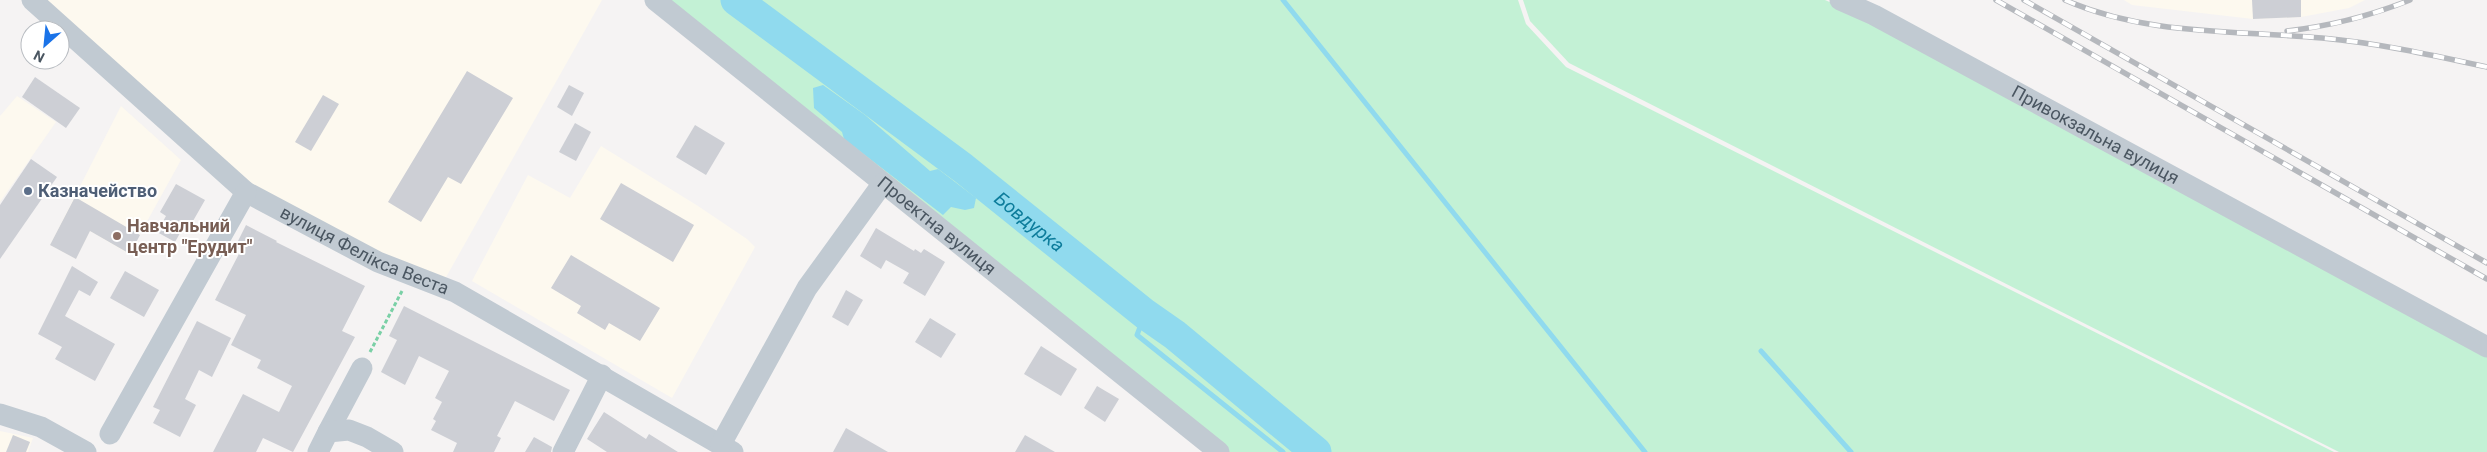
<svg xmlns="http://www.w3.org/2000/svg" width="2487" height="452" font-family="Roboto,sans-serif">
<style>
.commercial{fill:#fdf9ef}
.green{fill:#c3f1d5}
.water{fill:#90daee}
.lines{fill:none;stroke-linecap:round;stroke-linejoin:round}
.stream{stroke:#90daee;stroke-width:5}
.river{stroke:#90daee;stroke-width:31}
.building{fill:#cdcfd5}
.path{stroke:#7ad0a6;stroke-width:3;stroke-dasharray:4 2.5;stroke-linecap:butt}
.minor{stroke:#c1cad2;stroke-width:21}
.rail-casing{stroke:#b5b8bd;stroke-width:5.5}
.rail{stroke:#fff;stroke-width:4;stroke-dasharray:11;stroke-linecap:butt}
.service-dot{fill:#5c6f8a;stroke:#fff;stroke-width:2}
.education-dot{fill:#8d6e63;stroke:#fff;stroke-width:2}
.labels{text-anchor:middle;stroke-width:4;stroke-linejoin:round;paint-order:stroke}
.street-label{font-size:18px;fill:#4a5661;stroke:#fff}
.service-label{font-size:18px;font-weight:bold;fill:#4e5e75;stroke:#fff;text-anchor:start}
.education-label{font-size:18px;font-weight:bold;fill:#785e54;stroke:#fff;text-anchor:start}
.water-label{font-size:19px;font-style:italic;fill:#0c7c9b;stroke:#fff}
</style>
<rect width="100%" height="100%" fill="#f5f3f3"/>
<g class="commercial">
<path d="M43 0H602L445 279 381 254 251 185Z"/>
<path d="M2124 0H2365L2349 8 2301 17 2253 19 2132 5Z"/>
<path d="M17 96 56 122 0 202V116Z"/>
<path d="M121 106 181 160 129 254 90 231 76 259 50 245Z"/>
<path d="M601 146 698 206 747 239 755 247 672 398 472 281 528 175 570 198Z"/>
<path d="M0 431 33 438 28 452H0Z"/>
</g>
<g class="green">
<path d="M669 0H1518L1526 24 1566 67 2334 452H1227Z"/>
<path d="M1523 0H1825L1871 20 2487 353V452H2339L1569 63 1530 21Z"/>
</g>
<path class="water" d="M823 85 865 115 930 171 938 169 976 198 974 208 965 210 951 207 943 215 844 139 842 132 814 108 813 88Z"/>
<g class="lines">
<g class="stream">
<path d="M1283 0 1645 452"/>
<path d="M1145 314 1137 335 1283 452"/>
<path d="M1761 351 1851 452"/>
</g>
<path class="river" id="s1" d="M736 0 963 168 1145 314 1175 335 1316 452"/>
</g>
<g class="building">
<path d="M2252 0H2301V17L2253 19Z"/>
<path d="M467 71 513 98 461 184 448 177 421 222 388 202Z"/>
<path d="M35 77 80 108 66 128 22 97Z"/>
<path d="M569 85 584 93 572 116 557 107Z"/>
<path d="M323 95 339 104 311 151 295 142Z"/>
<path d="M575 123 591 132 576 161 559 152Z"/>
<path d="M695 125 725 143 706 175 676 157Z"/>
<path d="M31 159 57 177 0 259V205Z"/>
<path d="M621 183 694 225 673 262 600 219Z"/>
<path d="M176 184 205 200 189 228 184 226 175 242 157 232 166 216 160 212Z"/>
<path d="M75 197 140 235 130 254 90 231 76 259 50 245Z"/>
<path d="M246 225 277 241 276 242 365 286 342 331 355 337 293 452 263 438 256 452H213L243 394 279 412 292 386 257 368 261 360 231 345 246 315 215 300 241 250 235 247Z"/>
<path d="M876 228 914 251 915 249 921 253 924 249 945 262 925 296 903 283 909 273 886 260 881 269 860 256Z"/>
<path d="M571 255 660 308 640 341 609 323 605 330 577 313 581 306 551 288Z"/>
<path d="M72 266 98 282 90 296 79 290 65 316 115 344 95 381 55 359 62 347 38 334Z"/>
<path d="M125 271 159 290 144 317 110 298Z"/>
<path d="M846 290 863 300 848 326 832 317Z"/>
<path d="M404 306 570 390 554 421 515 401 497 436 501 438 494 452H453L457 443 431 430 436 421 433 419 442 402 435 398 449 371 419 356 405 385 381 372 397 340 389 336Z"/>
<path d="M930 318 956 334 941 358 915 342Z"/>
<path d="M197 321 231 338 212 377 199 370 185 399 196 405 180 437 153 423 160 410 153 407Z"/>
<path d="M1041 346 1077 369 1061 396 1024 374Z"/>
<path d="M1097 386 1119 399 1105 422 1084 408Z"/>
<path d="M604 412 646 439 649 434 678 452H607L587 439Z"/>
<path d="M846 428 888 452H833Z"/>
<path d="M13 435 30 442 26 452H6Z"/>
<path d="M1025 435 1055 452H1015Z"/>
<path d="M534 437 552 447 551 452H525Z"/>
</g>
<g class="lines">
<path class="path" d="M370 352 402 291"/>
<g class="minor">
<path id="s2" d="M32 0 246 192 378 262 455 292 733 452"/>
<path id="s3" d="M655 0 1219 452"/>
<path id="s4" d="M1840 0 1874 15 2487 347"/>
<path d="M0 414 41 427 86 452"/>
<path d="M328 432 362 368"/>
<path d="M110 434 246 192"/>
<path d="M721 444 807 288 883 183"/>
<path d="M318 452 328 432 349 430 367 437 393 452"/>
<path d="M563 452 602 375"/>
</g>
<g class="rail-casing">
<g id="rail">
<path d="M1996 0 2487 279"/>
<path d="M2024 0 2487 263"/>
<path d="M2065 0C2147 36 2235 30 2322 38 2378 43 2432 55 2487 67"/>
<path d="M2287 31C2331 26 2370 16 2410 0"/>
</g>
</g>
<use href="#rail" class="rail"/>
</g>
<circle class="service-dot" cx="28" cy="191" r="5"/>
<circle class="education-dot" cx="117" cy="236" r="5"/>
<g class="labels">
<g class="street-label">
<text dy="6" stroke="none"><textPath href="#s4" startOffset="289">Привокзальна вулиця</textPath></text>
<text dy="6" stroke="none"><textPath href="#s3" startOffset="361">Проектна вулиця</textPath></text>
<text dy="6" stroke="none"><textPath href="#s2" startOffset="420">вулиця Фелікса Веста</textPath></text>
</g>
<g class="service-label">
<text x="38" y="197">Казначейство</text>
</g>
<g class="education-label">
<text x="127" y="232">Навчальний<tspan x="127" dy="21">центр "Ерудит"</tspan></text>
</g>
<g class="water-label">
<text dy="7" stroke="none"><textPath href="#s1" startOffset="368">Бовдурка</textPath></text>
</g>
</g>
<g transform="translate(45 45) rotate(207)"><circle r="24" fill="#ffffff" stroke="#b7bbc0"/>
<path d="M0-4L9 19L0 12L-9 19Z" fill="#1a73e8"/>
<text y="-8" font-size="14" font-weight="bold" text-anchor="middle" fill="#4a5661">N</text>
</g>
</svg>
